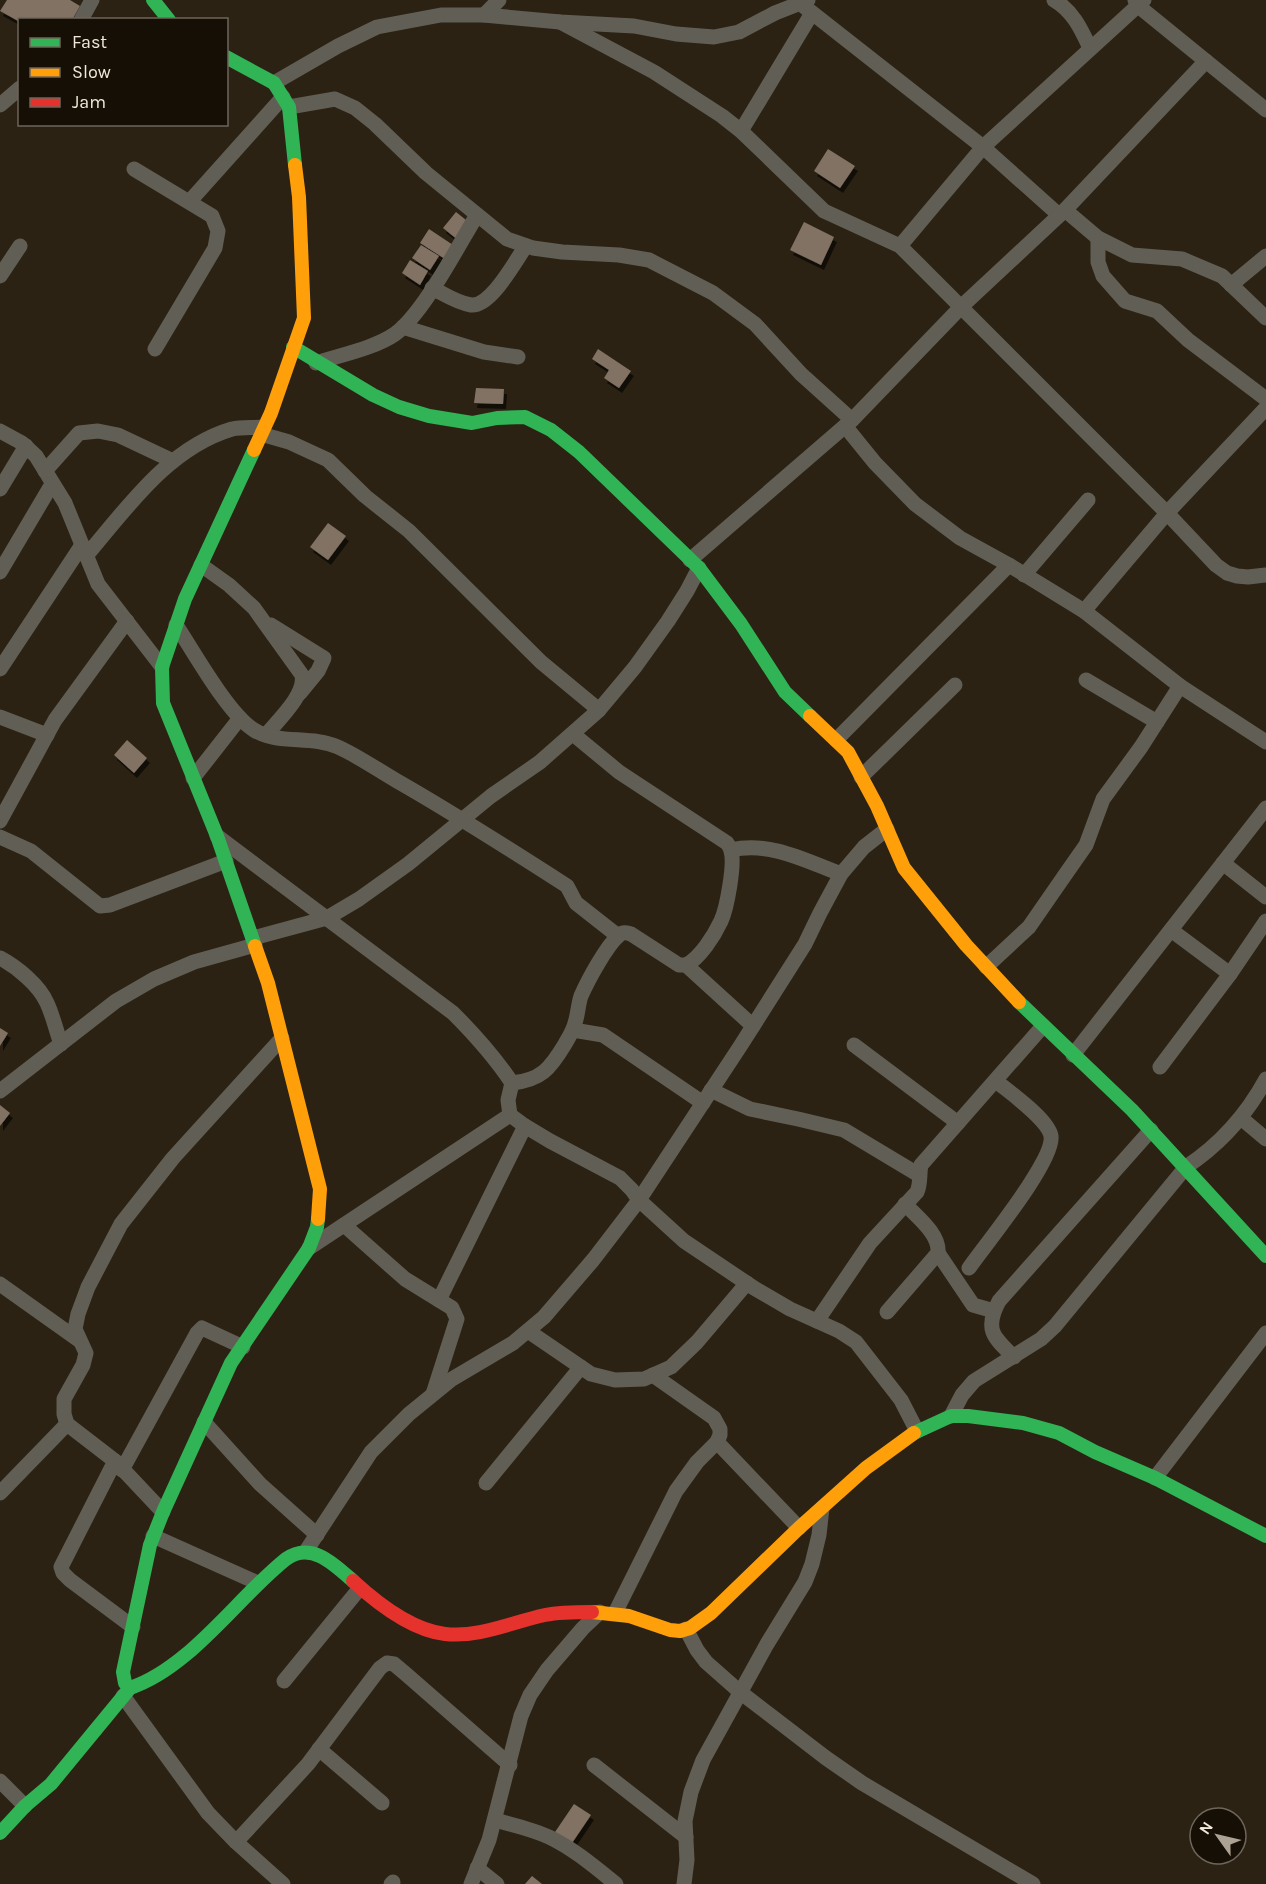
<svg xmlns="http://www.w3.org/2000/svg" width="1266" height="1884" font-family="Karla,sans-serif">
<style>
.building{fill:#827264;filter:url(#shadow)}
.lines{fill:none;stroke-linecap:round;stroke-linejoin:round}
.street{stroke:#615f55;stroke-width:15}
.fast{stroke:#30b455;stroke-width:14}
.slow{stroke:#ff9f0a;stroke-width:14}
.jam{stroke:#e5322d;stroke-width:14}
</style>
<defs>
<filter id="shadow"><feDropShadow dx="3" dy="5" stdDeviation="0" flood-color="#0009"/></filter>
</defs>
<rect width="100%" height="100%" fill="#2b2214"/>
<g class="building">
<path d="M7 0H70L80 6 72 20H20V22L0 11Z"/>
<path d="M828 149 855 166 840 188 814 171Z"/>
<path d="M456 212 471 224 458 240 443 228Z"/>
<path d="M804 222 834 237 821 265 790 250Z"/>
<path d="M429 229 453 245 445 259 420 243Z"/>
<path d="M421 245 439 256 430 270 412 258Z"/>
<path d="M410 260 428 271 420 285 402 273Z"/>
<path d="M598 349 631 371 619 388 604 378 609 370 592 359Z"/>
<path d="M476 388 504 389 503 404 474 403Z"/>
<path d="M328 523 346 536 328 560 310 547Z"/>
<path d="M127 740 147 758 134 773 114 755Z"/>
<path d="M0 1028 8 1033 0 1046Z"/>
<path d="M0 1105 10 1113 0 1126Z"/>
<path d="M574 1804 591 1815 570 1846 553 1835Z"/>
<path d="M532 1876 542 1884H525Z"/>
</g>
<g class="lines">
<g class="street">
<path d="M1054 0C1073 11 1081 29 1090 48"/>
<path d="M1135 0 1137 5 1266 110"/>
<path d="M801 4 983 147 1059 215"/>
<path d="M484 15 499 0"/>
<path d="M81 20 92 0"/>
<path d="M560 22 654 72 722 116 741 131 824 211 900 246 1167 513 1216 565 1227 573 1237 576 1248 577 1266 575"/>
<path d="M274 83 338 46 377 27 441 15H484L560 22 634 26 676 34 714 37 739 32 775 13 808 0"/>
<path d="M0 105 20 88"/>
<path d="M289 107 335 99 355 108 375 124 426 173 507 239 533 248 562 252 619 255 649 260 713 293 755 324 801 374 852 420"/>
<path d="M741 131 812 13"/>
<path d="M134 169 212 216 218 231 215 248 155 349"/>
<path d="M190 201 283 97"/>
<path d="M1065 210 1098 238 1132 255 1182 259 1222 276 1266 318"/>
<path d="M1098 238V262L1103 276 1125 301 1157 311 1188 340 1266 399"/>
<path d="M900 246 983 147 1144 0"/>
<path d="M0 276 20 246"/>
<path d="M1231 285 1266 256"/>
<path d="M432 288C444 294 457 303 471 305 491 307 515 261 526 246"/>
<path d="M403 327 484 352 518 357"/>
<path d="M316 363C340 355 375 348 395 334 423 314 458 246 477 215"/>
<path d="M845 426 875 463 915 504 960 538 1009 565 1084 611 1180 686 1266 742"/>
<path d="M0 431 22 443 36 456 65 503 98 584 162 667"/>
<path d="M261 434 289 442 328 460 365 496 409 531 541 662 599 710"/>
<path d="M45 471 79 433 98 431 118 435 173 461"/>
<path d="M0 489 26 446"/>
<path d="M86 556C127 508 168 448 232 429 242 427 254 428 264 427"/>
<path d="M690 560 852 420 962 306 1065 210 1206 61"/>
<path d="M201 565 229 585 254 608 302 675C306 695 278 720 266 735"/>
<path d="M0 572 52 484"/>
<path d="M1024 575 1088 500"/>
<path d="M1084 611 1167 513 1266 408"/>
<path d="M176 625C194 652 228 714 254 730 278 745 311 735 338 747 358 756 378 770 397 781 455 814 511 850 567 886L576 903 618 936"/>
<path d="M271 625 324 658 318 671 300 693"/>
<path d="M0 669 82 545"/>
<path d="M1086 680 1157 722"/>
<path d="M0 717 47 735"/>
<path d="M836 740 1009 565"/>
<path d="M861 777 955 685"/>
<path d="M193 778 240 718"/>
<path d="M0 821 55 720 127 621"/>
<path d="M217 836 453 1013C476 1036 494 1056 512 1083L508 1100 510 1115 525 1126 550 1141 620 1178 632 1190 639 1200 684 1241 754 1288 790 1309 839 1331 856 1342 901 1400 917 1431"/>
<path d="M0 837 31 851 100 906 110 905 226 861"/>
<path d="M731 850C770 841 806 861 841 874"/>
<path d="M1223 863 1266 897"/>
<path d="M1171 930 1230 974"/>
<path d="M253 938 327 918 359 899 408 864 491 796 540 762 599 710 635 667 668 621 687 591 699 568"/>
<path d="M0 958C17 967 39 985 47 1003 53 1016 56 1030 61 1044"/>
<path d="M686 965 753 1026"/>
<path d="M986 967 1029 927 1065 875 1086 845 1103 799 1141 747 1180 686"/>
<path d="M573 1030 603 1035 703 1103"/>
<path d="M854 1045 958 1123"/>
<path d="M1073 1055 1266 808"/>
<path d="M1160 1067 1230 974 1266 921"/>
<path d="M512 1083C541 1080 550 1069 565 1044 569 1037 573 1031 575 1023 578 1014 578 1005 581 996 588 980 606 947 618 936 622 932 626 932 631 934L679 965H686C700 958 714 936 721 921 727 908 735 864 731 851 731 848 728 845 727 843L619 772 573 734"/>
<path d="M711 1090 750 1109 798 1119 844 1130 919 1175"/>
<path d="M0 1091 116 1001 154 979 194 962 255 945"/>
<path d="M1241 1118 1266 1139"/>
<path d="M344 1225 405 1279 452 1308 457 1319 433 1394"/>
<path d="M309 1248 510 1115"/>
<path d="M938 1253 973 1305 994 1311"/>
<path d="M969 1268C985 1245 1055 1160 1051 1136 1048 1119 1009 1092 996 1081"/>
<path d="M0 1284 80 1341"/>
<path d="M439 1300 525 1126"/>
<path d="M887 1312 938 1253C940 1234 917 1217 905 1204"/>
<path d="M817 1321 870 1243 917 1192C921 1183 919 1174 921 1165L1043 1026"/>
<path d="M528 1331 591 1374 615 1380 644 1379 671 1367 697 1342 747 1283"/>
<path d="M1014 1357C993 1337 984 1329 999 1301L1151 1130"/>
<path d="M951 1416 962 1395 974 1381 1041 1339 1055 1326 1186 1167C1219 1145 1247 1114 1266 1079"/>
<path d="M204 1422 260 1484 317 1535"/>
<path d="M717 1442 799 1528"/>
<path d="M115 1461 61 1567 63 1573 70 1580 133 1627"/>
<path d="M122 1470 197 1333 202 1328 243 1347"/>
<path d="M1155 1478 1266 1333"/>
<path d="M486 1483 581 1367"/>
<path d="M0 1493 67 1424"/>
<path d="M163 1512 115 1461 67 1424 64 1414V1399L83 1365 86 1353 75 1329 78 1314 88 1287 121 1224 173 1158 282 1038"/>
<path d="M153 1536 258 1583"/>
<path d="M306 1551 371 1452 409 1414 452 1379 513 1343 544 1317 593 1260 639 1200 741 1045 805 944 820 913 841 874 864 847 887 829"/>
<path d="M615 1613 676 1491 697 1462 717 1442 720 1435V1429L714 1418 653 1375"/>
<path d="M686 1629 697 1650 706 1662 740 1692 826 1758 862 1783 1033 1884"/>
<path d="M284 1681 360 1588"/>
<path d="M123 1696 208 1813 236 1842 283 1884"/>
<path d="M319 1749 382 1803"/>
<path d="M594 1765 686 1837"/>
<path d="M0 1781 25 1806"/>
<path d="M495 1820C513 1825 532 1829 549 1837 574 1849 595 1867 616 1884"/>
<path d="M236 1842 308 1764 380 1668 387 1663 394 1664 407 1675 510 1765"/>
<path d="M477 1868 497 1884"/>
<path d="M391 1884 393 1882"/>
<path d="M471 1884 489 1840 521 1716 530 1695 547 1670 583 1628 600 1612"/>
<path d="M684 1884 687 1860 685 1821 691 1792 703 1760 767 1644 805 1582 812 1564 819 1535 822 1508"/>
</g>
<g class="fast">
<path d="M153 0 169 20"/>
<path d="M226 57 274 83 289 107 295 165"/>
<path d="M293 347 373 395 399 407 429 416 472 423 497 418 525 417 551 430 579 452 699 568 741 624 785 692 810 716"/>
<path d="M254 450 185 599 162 667 163 703 217 836 255 946"/>
<path d="M1019 1002 1132 1110 1266 1256"/>
<path d="M914 1433 951 1416H968L1023 1423 1059 1433 1095 1452 1155 1478 1266 1536"/>
<path d="M130 1688 125 1683 123 1672 150 1545 163 1512 231 1363 309 1248 317 1227 318 1219"/>
<path d="M0 1833 25 1806 51 1784 130 1688C190 1668 237 1598 286 1559 311 1541 334 1564 353 1581"/>
</g>
<g class="slow">
<path d="M254 450 271 413 304 318 299 197 295 165"/>
<path d="M810 716 848 752 877 806 904 868 966 945 1019 1002"/>
<path d="M255 946 268 983 320 1189 318 1219"/>
<path d="M592 1612 629 1616 670 1630 680 1631 690 1628 711 1613 799 1528 866 1468 914 1433"/>
</g>
<path class="jam" d="M353 1581C378 1604 411 1630 445 1634 479 1638 512 1622 545 1615 560 1612 577 1612 592 1612"/>
</g>
<rect x="18" y="18" width="210" height="108" fill="#160f05" stroke="#6e665a" stroke-width="1.5"/>
<rect x="30" y="38" width="30" height="9" fill="#30b455" stroke="#6e665a" stroke-width="1.5"/>
<text x="72" y="48" font-size="18" fill="#f1e8d9">Fast</text>
<rect x="30" y="68" width="30" height="9" fill="#ff9f0a" stroke="#6e665a" stroke-width="1.5"/>
<text x="72" y="78" font-size="18" fill="#f1e8d9">Slow</text>
<rect x="30" y="98" width="30" height="9" fill="#e5322d" stroke="#6e665a" stroke-width="1.5"/>
<text x="72" y="108" font-size="18" fill="#f1e8d9">Jam</text>
<g transform="translate(1218 1836) rotate(304)"><circle r="28" fill="#160f05" stroke="#6e665a" stroke-width="1.5"/>
<path d="M0-4.5L10 22L0 15L-10 22Z" fill="#aca394"/>
<text y="-9" font-size="16" font-weight="bold" text-anchor="middle" fill="#f1e8d9">N</text>
</g>
</svg>
